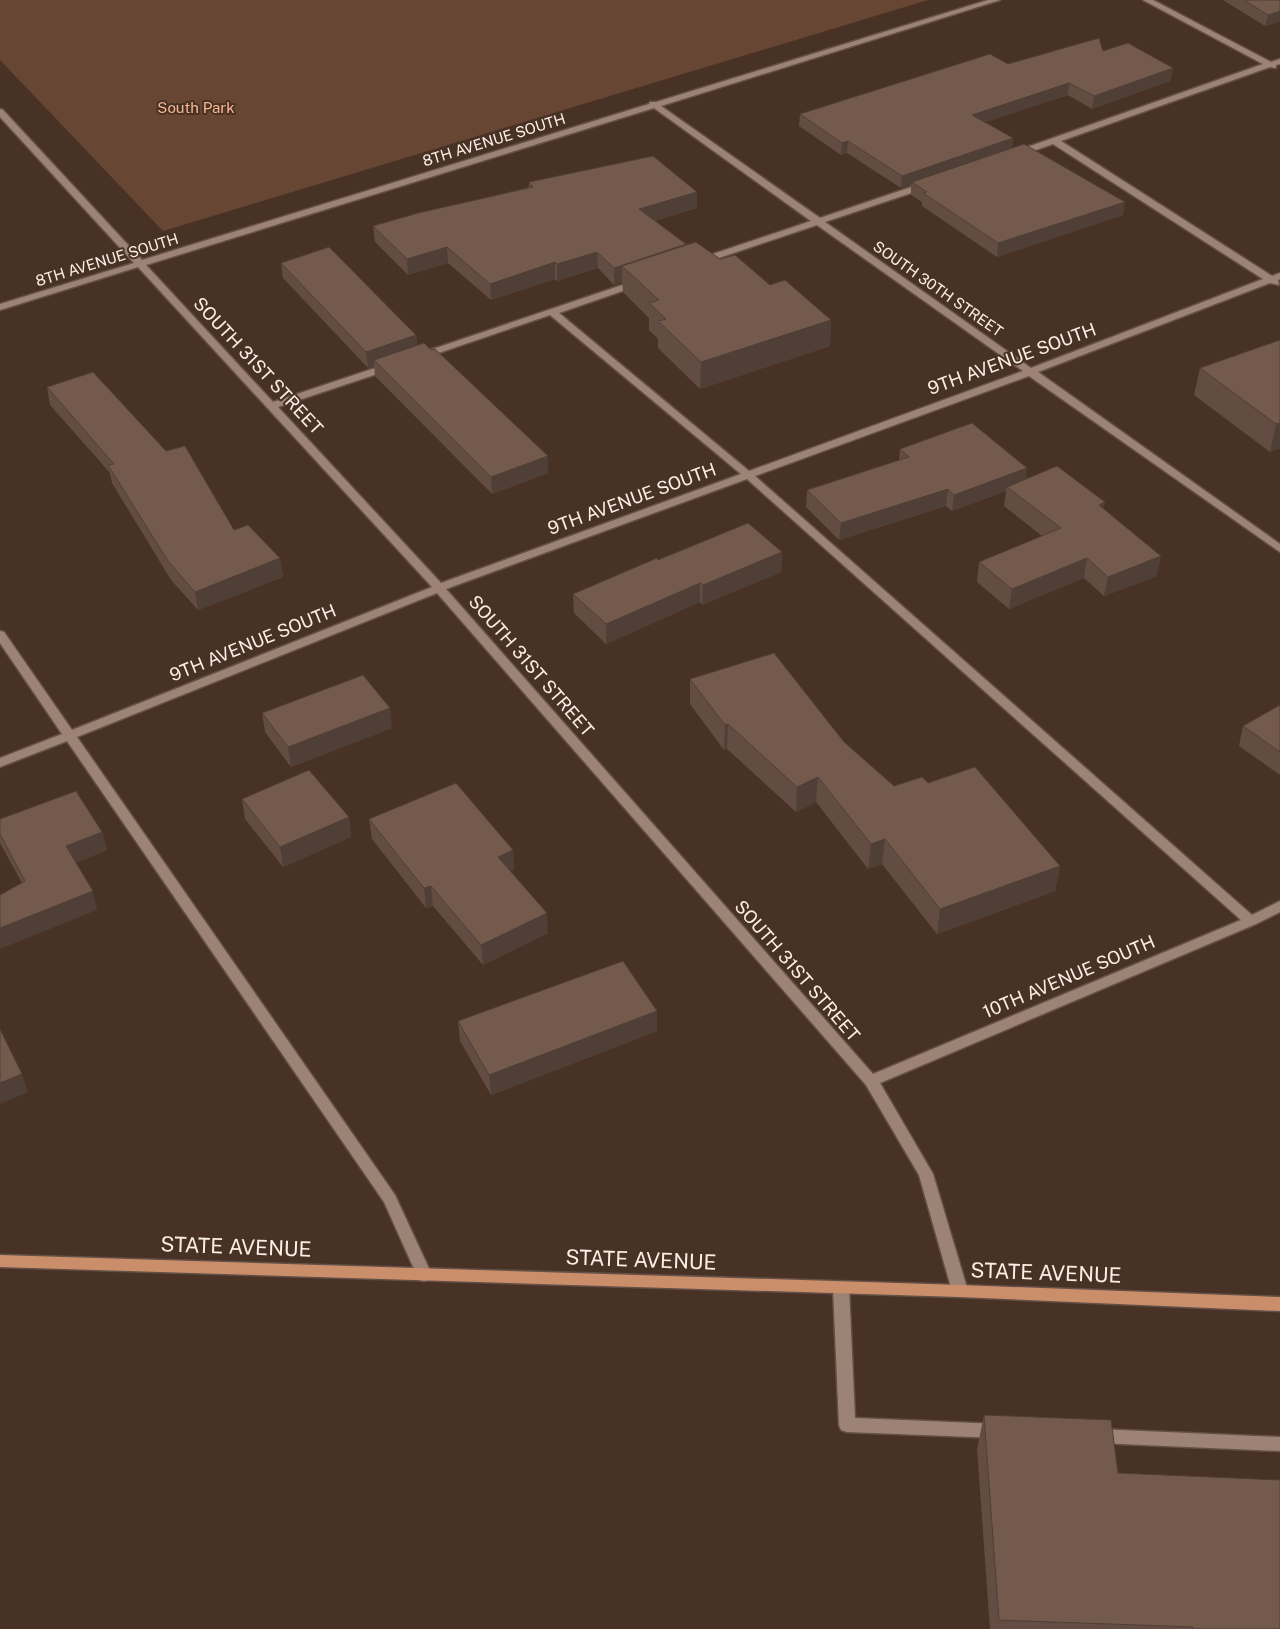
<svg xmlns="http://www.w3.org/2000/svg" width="1280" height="1629" font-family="'Public Sans',sans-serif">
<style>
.green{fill:#684634}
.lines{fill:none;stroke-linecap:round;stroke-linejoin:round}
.minor-casing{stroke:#645046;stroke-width:3}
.major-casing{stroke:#645046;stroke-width:3}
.minor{fill:#9d8375;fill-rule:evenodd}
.major{fill:#cb8e6b;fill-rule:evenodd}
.wall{fill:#634d42}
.shaded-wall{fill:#503f36}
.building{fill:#735a4d;stroke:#503f36}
.labels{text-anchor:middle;stroke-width:4;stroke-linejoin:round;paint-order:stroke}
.far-park-label{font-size:15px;fill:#fab691;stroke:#483226}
.far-street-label{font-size:15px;fill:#fcede5;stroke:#483226}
.street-label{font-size:18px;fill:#fcede5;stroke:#483226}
.near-street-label{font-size:21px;fill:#fcede5;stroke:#483226}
</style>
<rect width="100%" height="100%" fill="#483226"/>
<path class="green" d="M0 0H928L163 231 0 60Z"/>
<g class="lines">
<g class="minor-casing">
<g id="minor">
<path d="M988 0H1000L661 106 820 218 923 183H929V187L825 222 1031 368 1263 279 1053 144 1016 157 1013 156V152L1263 64 1143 0H1153L1271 62 1280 59V64L1276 65V68L1270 67 1061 141 1272 276 1280 273V279L1278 280 1279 285 1270 283 1038 372 1280 544V552L1029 376 755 476 1252 915 1280 901V912L1256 924 880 1083 933 1174 968 1291 965 1296 960 1297 955 1296 952 1291 919 1175 866 1085 437 593 77 737 395 1195 432 1275 429 1280 424 1281 419 1280 384 1202 67 741 0 767V758L62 734 0 643V631L4 632 72 730 432 587 138 267 0 310V304L134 263 0 117V109L3 110 142 260 649 104 650 102H656ZM654 108 811 221 698 259V263H704L817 225 1023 371 749 471 559 313 640 285V281H634L418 354V358H424L550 315 741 474 441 583 278 407 395 368V364H387L273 402 146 265ZM747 479 1241 920 873 1074 446 589Z"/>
<path d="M841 1282 846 1283 849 1288 855 1418 998 1424 1004 1426 1006 1431 1004 1436 998 1438 847 1432 841 1430 839 1425 833 1288 836 1283Z"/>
<path d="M1098 1429 1280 1437V1451L1098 1443 1092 1441 1090 1436 1092 1431Z"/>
</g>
</g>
<g class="major-casing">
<path id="major" d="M0 1255 960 1285 1280 1297V1311L960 1297 0 1267Z"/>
</g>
<use href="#minor" class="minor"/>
<use href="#major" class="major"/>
</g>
<g class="wall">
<path d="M1223 0H1280L1265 26Z"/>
<path d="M1103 51 1173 68 1170 81 1092 109 1068 95 985 122 1013 138 1012 148 1123 215 997 257 922 206V202L911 195V185L901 188 847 153 841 155 799 126 800 114 1008 64Z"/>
<path d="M529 182 697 208 654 221 686 244 720 259 770 285 831 320 830 346 700 389 658 348V339L649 330V318L623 292 622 282 614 285 598 268 557 281 555 279 491 300 448 263 408 275 375 242 373 226 529 187Z"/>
<path d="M281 263 416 335 417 345 548 473 492 494 375 376 374 366 368 368 283 278Z"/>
<path d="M1280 340V448L1270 452 1194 395 1200 368Z"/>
<path d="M47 387 234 530 280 558 283 577 198 610 171 580 112 483 110 473 50 405Z"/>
<path d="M900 449 1027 468 1025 479 1104 509 1157 576 1104 596 1084 578 1009 609 977 582 979 562 1042 536 1004 506 1006 491 952 511 946 506 839 540 806 507 807 490 899 460Z"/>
<path d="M782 552 781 572 702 605 700 602 606 644 574 613 573 594 658 560Z"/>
<path d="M690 679 844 742 894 786 928 783 1060 866 1055 891 937 934 882 864 868 869 816 802 796 812 727 749 724 750 690 704Z"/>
<path d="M1280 705V775L1239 746 1243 726Z"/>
<path d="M262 713 392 728 291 767 265 732Z"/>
<path d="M242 799 349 817 351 837 283 867 245 819Z"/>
<path d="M0 819 102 832 107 850 75 863 97 910 22 883 0 843Z"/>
<path d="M369 819 513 850 514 870 511 871 548 933 483 965 433 906 426 908 372 839Z"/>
<path d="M458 1021 657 1031 491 1095 460 1041Z"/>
<path d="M984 1415 1118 1473 1280 1629H990L977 1449Z"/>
</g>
<g class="shaded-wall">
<path d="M1280 11V22L1265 26 1268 15Z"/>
<path d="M1173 68 1170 81 1092 109 1094 96Z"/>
<path d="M1069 83 1068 95 971 127 972 115Z"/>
<path d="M1013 138 1012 151 912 182 911 185 901 188 902 176Z"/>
<path d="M848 141 847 153 841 155 842 143Z"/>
<path d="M697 192V208L639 225V209Z"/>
<path d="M1125 202 1123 215 997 257 998 243Z"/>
<path d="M686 244 622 266V282L614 285V268Z"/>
<path d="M447 247 448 263 408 275 407 259Z"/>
<path d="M597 252 598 268 557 281V264Z"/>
<path d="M555 262V279L491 300 490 284Z"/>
<path d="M831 320 830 346 700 389 701 362Z"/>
<path d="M416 335 418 351 374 360V366L368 368 366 352Z"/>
<path d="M1280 423V448L1270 452 1276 424Z"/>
<path d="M548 456V473L492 494 491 477Z"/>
<path d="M1027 468 1025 484 1007 487 1006 491 952 511 954 495Z"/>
<path d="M948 489 946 506 839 540 841 523Z"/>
<path d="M1105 502 1101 522 1099 505Z"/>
<path d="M782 552 781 572 702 605 703 585Z"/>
<path d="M1161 556 1157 576 1104 596 1108 577Z"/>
<path d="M280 558 283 577 198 610 195 592Z"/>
<path d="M1087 558 1084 578 1009 609 1012 589Z"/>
<path d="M700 583V602L606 644V624Z"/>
<path d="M390 708 392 728 291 767 288 747Z"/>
<path d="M728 724 727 749 724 750 725 725Z"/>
<path d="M818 777 816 802 796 812 797 787Z"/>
<path d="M349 817 351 837 283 867 280 847Z"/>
<path d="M102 832 107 850 70 865 66 846Z"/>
<path d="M885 839 882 864 868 869 871 844Z"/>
<path d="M513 850 514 870 499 877 498 857Z"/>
<path d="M1060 866 1055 891 937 934 940 909Z"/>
<path d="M431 886 433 906 426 908 424 888Z"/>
<path d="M93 891 97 910 0 949V928Z"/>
<path d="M547 913 548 933 483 965 481 945Z"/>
<path d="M657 1011V1031L491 1095 489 1075Z"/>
<path d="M22 1074 28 1092 0 1104V1083Z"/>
</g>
<g class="building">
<path d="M1244 0H1280V11L1268 15Z"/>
<path d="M1099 38 1103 51 1128 43 1173 68 1094 96 1069 83 972 115 1013 138 902 176 848 141 842 143 800 114 990 54 1008 64Z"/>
<path d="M1024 144 1125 202 998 243 923 193 927 192 912 182Z"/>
<path d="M653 156 697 192 639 209 686 244 614 268 597 252 557 264 555 262 490 284 447 247 407 259 373 226 418 213 533 187 529 182Z"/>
<path d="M696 242 720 259 735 255 770 285 785 280 831 320 701 362 658 321 666 319 649 303 659 300 622 266Z"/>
<path d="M329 247 416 335 366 352 281 263Z"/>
<path d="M1280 340V423L1276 424 1200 368Z"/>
<path d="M424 343 431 350 435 349 548 456 491 477 374 360Z"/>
<path d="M93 372 166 451 185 446 234 530 248 525 280 558 195 592 168 561 108 465 114 464 47 387Z"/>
<path d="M972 423 1027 468 954 495 948 489 841 523 807 490 909 457 900 449Z"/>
<path d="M1057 466 1105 502 1099 505 1161 556 1108 577 1087 558 1012 589 979 562 1061 528 1007 487Z"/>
<path d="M748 523 782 552 703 585 700 583 606 624 573 594 657 558 658 560Z"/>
<path d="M774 653 844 742 894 786 922 777 928 783 975 767 1060 866 940 909 885 839 871 844 818 777 797 787 728 724 725 725 690 679Z"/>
<path d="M363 675 390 708 288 747 262 713Z"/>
<path d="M1280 705V752L1243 726Z"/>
<path d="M309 770 349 817 280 847 242 799Z"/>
<path d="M456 783 513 850 498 857 547 913 481 945 431 886 424 888 369 819Z"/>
<path d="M76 791 102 832 66 846 93 891 0 928V895L25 881 0 834V819Z"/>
<path d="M623 961 657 1011 489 1075 458 1021Z"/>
<path d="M0 1029 22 1074 0 1083Z"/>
<path d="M984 1415 1111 1420 1118 1473 1280 1480V1629H1193V1627L999 1620Z"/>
</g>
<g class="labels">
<g class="far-park-label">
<text x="196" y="113">South Park</text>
</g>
<g class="far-street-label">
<text transform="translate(494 140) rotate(-17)" y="5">8TH AVENUE SOUTH</text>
<text transform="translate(107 260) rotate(-17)" y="5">8TH AVENUE SOUTH</text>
<text transform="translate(938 289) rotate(35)" y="5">SOUTH 30TH STREET</text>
</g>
<g class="street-label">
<text transform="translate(1012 359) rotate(-20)" y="6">9TH AVENUE SOUTH</text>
<text transform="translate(258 366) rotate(47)" y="6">SOUTH 31ST STREET</text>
<text transform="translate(632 499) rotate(-20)" y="6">9TH AVENUE SOUTH</text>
<text transform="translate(253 643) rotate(-22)" y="6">9TH AVENUE SOUTH</text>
<text transform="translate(531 666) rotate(49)" y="6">SOUTH 31ST STREET</text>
<text transform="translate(797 971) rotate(49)" y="6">SOUTH 31ST STREET</text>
<text transform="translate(1069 977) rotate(-23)" y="6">10TH AVENUE SOUTH</text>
</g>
<g class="near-street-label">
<text transform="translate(236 1247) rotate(2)" y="7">STATE AVENUE</text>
<text transform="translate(641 1260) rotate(2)" y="7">STATE AVENUE</text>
<text transform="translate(1046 1273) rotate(2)" y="7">STATE AVENUE</text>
</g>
</g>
</svg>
